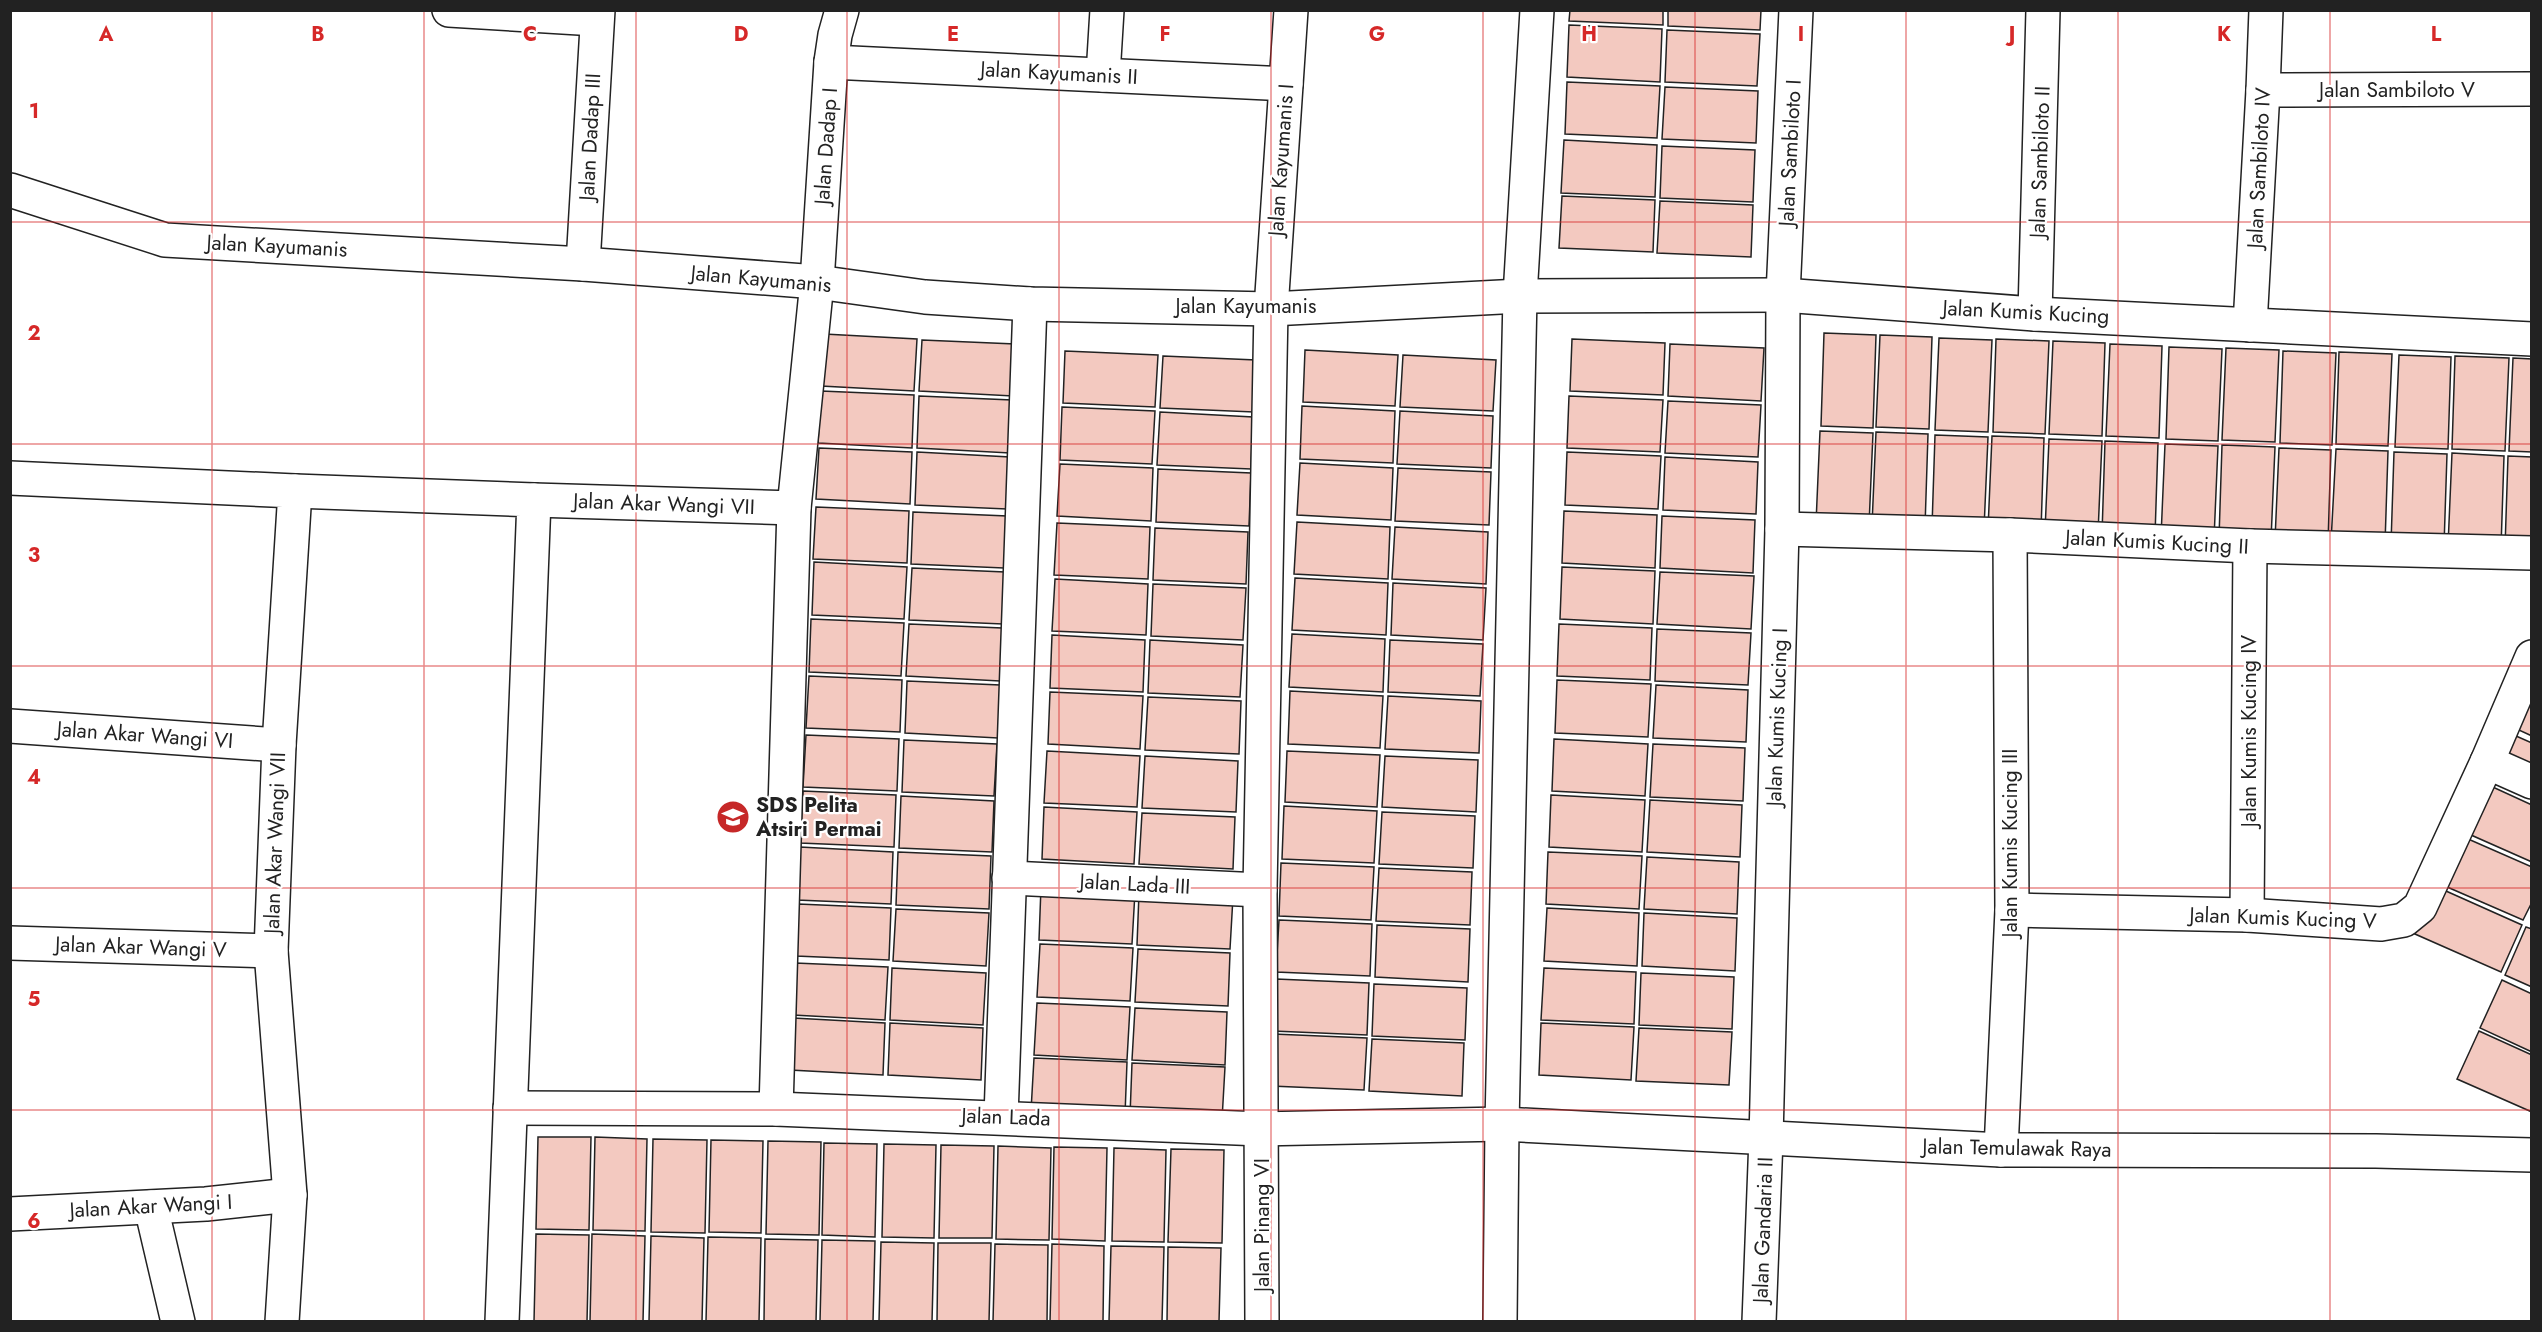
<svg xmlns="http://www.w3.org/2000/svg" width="2542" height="1332" font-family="Jost,sans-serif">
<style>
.building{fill:#f3c9c0;stroke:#222;stroke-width:1.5}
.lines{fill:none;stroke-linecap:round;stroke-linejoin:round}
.street-casing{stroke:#222;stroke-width:36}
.street{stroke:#fff;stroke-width:33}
.grid{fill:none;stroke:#d62828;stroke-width:1.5;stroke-opacity:0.55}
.labels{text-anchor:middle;stroke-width:4.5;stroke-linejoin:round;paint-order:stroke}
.street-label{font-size:21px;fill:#222;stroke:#fff}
.poi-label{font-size:21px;font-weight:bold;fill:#222;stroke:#fff;text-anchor:start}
.grid-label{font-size:20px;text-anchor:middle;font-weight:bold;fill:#d62828;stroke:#fff;stroke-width:4.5;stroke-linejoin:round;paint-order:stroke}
</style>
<rect width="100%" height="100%" fill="#fff"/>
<g class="building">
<path d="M1570 10H1663V25L1569 21Z"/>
<path d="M1668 10H1761L1760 30 1668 26Z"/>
<path d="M1569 25 1662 29 1660 82 1567 77Z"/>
<path d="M1667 30 1760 34 1757 86 1665 82Z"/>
<path d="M1567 82 1660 86 1657 138 1565 134Z"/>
<path d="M1665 87 1758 91 1756 143 1662 139Z"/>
<path d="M1564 140 1657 145 1655 197 1561 193Z"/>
<path d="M1662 146 1755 150 1753 202 1660 198Z"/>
<path d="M1562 196 1655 200 1653 252 1559 248Z"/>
<path d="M1660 201 1753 205 1751 257 1657 253Z"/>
<path d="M1824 333 1876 335 1873 428 1821 426Z"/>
<path d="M824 334 917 339 914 391 821 386Z"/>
<path d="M1880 335 1932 337 1929 429 1876 427Z"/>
<path d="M1939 338 1992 340 1988 432 1935 430Z"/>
<path d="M1572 339 1665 343 1663 395 1570 391Z"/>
<path d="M1996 339 2049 341 2045 434 1993 432Z"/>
<path d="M922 340 1015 344 1013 396 919 391Z"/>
<path d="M2053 341 2105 343 2102 436 2049 434Z"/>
<path d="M1670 344 1764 348 1761 401 1668 396Z"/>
<path d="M2110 344 2162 346 2159 438 2106 436Z"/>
<path d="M2169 347 2222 349 2218 441 2166 439Z"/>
<path d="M2226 348 2279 350 2275 442 2222 440Z"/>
<path d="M1305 350 1398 355 1395 406 1303 402Z"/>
<path d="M1065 351 1158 355 1155 407 1063 403Z"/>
<path d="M2283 351 2336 353 2332 445 2280 443Z"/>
<path d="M2339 352 2392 354 2388 446 2336 444Z"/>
<path d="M1403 355 1496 360 1493 411 1400 407Z"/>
<path d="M2399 355 2451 357 2448 449 2395 447Z"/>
<path d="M1163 356 1256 360 1254 412 1160 408Z"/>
<path d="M2455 356 2509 358 2505 451 2452 449Z"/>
<path d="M2513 358 2532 359V452L2509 451Z"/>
<path d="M821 391 914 395 912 448 818 443Z"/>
<path d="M919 396 1012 400 1010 453 917 448Z"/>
<path d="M1569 396 1663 400 1660 452 1567 448Z"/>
<path d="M1668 401 1761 405 1758 457 1665 453Z"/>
<path d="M1302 406 1395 411 1393 463 1300 459Z"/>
<path d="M1062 407 1155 411 1152 464 1060 460Z"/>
<path d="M1400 411 1493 416 1491 468 1397 464Z"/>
<path d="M1160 412 1253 417 1251 469 1157 465Z"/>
<path d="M1820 431 1873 433 1869 525 1816 523Z"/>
<path d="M1876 432 1928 434 1925 527 1872 525Z"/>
<path d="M1935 435 1988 437 1984 529 1932 527Z"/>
<path d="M1992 436 2044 438 2041 531 1988 529Z"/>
<path d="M2049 439 2102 441 2098 533 2045 531Z"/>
<path d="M2105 441 2158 443 2155 536 2102 534Z"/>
<path d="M2165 444 2218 446 2214 539 2161 537Z"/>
<path d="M2222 445 2275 447 2271 540 2219 538Z"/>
<path d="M819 448 912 452 910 504 816 499Z"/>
<path d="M2279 448 2331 450 2328 542 2275 540Z"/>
<path d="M2336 449 2388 451 2385 544 2331 542Z"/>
<path d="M917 452 1010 457 1007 509 915 505Z"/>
<path d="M1567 452 1661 456 1658 509 1565 505Z"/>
<path d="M2394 452 2447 454 2444 546 2391 544Z"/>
<path d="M2452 453 2504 456 2501 548 2448 546Z"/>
<path d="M2508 456 2532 457V549L2505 548Z"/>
<path d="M1665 457 1758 462 1756 514 1663 510Z"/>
<path d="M1300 463 1393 468 1391 520 1297 515Z"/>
<path d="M1060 464 1153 468 1151 521 1057 516Z"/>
<path d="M1398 468 1491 472 1489 525 1395 521Z"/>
<path d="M1158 469 1251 473 1249 526 1156 522Z"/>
<path d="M816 507 909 511 907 563 813 559Z"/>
<path d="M1564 511 1657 515 1655 568 1562 563Z"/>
<path d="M913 512 1007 516 1004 568 911 564Z"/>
<path d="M1662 516 1755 520 1753 573 1660 568Z"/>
<path d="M1297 522 1390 527 1388 579 1294 574Z"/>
<path d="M1057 523 1150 527 1148 579 1054 575Z"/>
<path d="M1395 527 1488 532 1486 584 1392 579Z"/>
<path d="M1155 528 1248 532 1246 584 1153 580Z"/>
<path d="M814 562 907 567 904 619 812 615Z"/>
<path d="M1562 567 1655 571 1653 624 1560 619Z"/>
<path d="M912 568 1005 572 1003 624 909 620Z"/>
<path d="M1660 572 1754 576 1751 629 1657 624Z"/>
<path d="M1295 578 1388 583 1386 635 1292 630Z"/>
<path d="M1055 579 1148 584 1146 635 1052 631Z"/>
<path d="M1393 583 1486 588 1483 640 1391 635Z"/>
<path d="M1153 584 1246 588 1243 640 1151 636Z"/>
<path d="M811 619 904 623 901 676 809 672Z"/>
<path d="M909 624 1002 628 1000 681 906 676Z"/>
<path d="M1559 624 1652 628 1650 680 1557 676Z"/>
<path d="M1657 629 1751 633 1748 685 1655 681Z"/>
<path d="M1292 634 1385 639 1383 692 1289 687Z"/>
<path d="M1052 635 1145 640 1143 692 1050 688Z"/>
<path d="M1150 640 1243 645 1240 697 1148 693Z"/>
<path d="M1390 640 1483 644 1480 696 1388 692Z"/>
<path d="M809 676 902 680 900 732 806 728Z"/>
<path d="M2532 678V736L2510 726Z"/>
<path d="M1557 680 1651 684 1648 737 1555 733Z"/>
<path d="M907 681 1000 685 998 738 905 733Z"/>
<path d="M1656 685 1748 690 1746 742 1653 738Z"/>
<path d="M1290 691 1383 696 1380 748 1288 744Z"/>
<path d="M1050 692 1143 696 1140 749 1048 744Z"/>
<path d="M1388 696 1481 701 1479 753 1385 749Z"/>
<path d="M1148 697 1241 701 1239 754 1145 750Z"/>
<path d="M2507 732 2532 743V768L2499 755Z"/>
<path d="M806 735 899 739 897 791 803 787Z"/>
<path d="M1554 739 1648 744 1645 796 1552 791Z"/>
<path d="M904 740 997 744 994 796 902 792Z"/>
<path d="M1653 744 1745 748 1743 801 1650 797Z"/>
<path d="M1047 751 1140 756 1137 807 1044 803Z"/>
<path d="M1287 751 1380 755 1377 807 1285 802Z"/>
<path d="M1145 756 1238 761 1236 812 1142 808Z"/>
<path d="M1385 756 1478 760 1476 812 1382 807Z"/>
<path d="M2484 783 2532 805V862L2462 831Z"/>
<path d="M803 791 896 795 894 847 800 843Z"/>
<path d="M1551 795 1645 800 1642 852 1549 847Z"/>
<path d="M901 796 994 801 992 852 899 848Z"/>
<path d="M1650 800 1742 805 1740 857 1647 852Z"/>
<path d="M1284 806 1377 811 1374 863 1282 859Z"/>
<path d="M1044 807 1137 812 1134 864 1042 859Z"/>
<path d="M1382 812 1475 816 1473 868 1379 864Z"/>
<path d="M1142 813 1235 817 1233 869 1139 864Z"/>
<path d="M2459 835 2532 867V902L2523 920 2438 883Z"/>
<path d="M800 847 893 852 891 904 797 900Z"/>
<path d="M898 852 991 856 989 909 896 905Z"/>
<path d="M1548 852 1642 856 1639 909 1546 904Z"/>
<path d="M1647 857 1739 862 1737 914 1644 909Z"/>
<path d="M1281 863 1374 867 1371 920 1279 916Z"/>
<path d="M1379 868 1472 872 1470 925 1376 921Z"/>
<path d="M1041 887 1135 892 1132 944 1039 940Z"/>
<path d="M2437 887 2522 925 2501 972 2415 934Z"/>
<path d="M1139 893 1233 897 1230 949 1137 945Z"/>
<path d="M798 904 891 908 889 960 796 956Z"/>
<path d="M1547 908 1639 913 1637 966 1544 961Z"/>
<path d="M896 909 989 913 986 966 893 961Z"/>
<path d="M1644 913 1737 918 1735 971 1642 966Z"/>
<path d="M1279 920 1372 924 1370 976 1276 972Z"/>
<path d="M1377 925 1470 929 1468 982 1375 977Z"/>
<path d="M2526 927 2532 929V987L2505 975Z"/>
<path d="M1040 944 1133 948 1130 1001 1037 997Z"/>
<path d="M1138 949 1230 953 1228 1006 1135 1002Z"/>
<path d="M795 963 888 967 885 1020 793 1015Z"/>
<path d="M892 968 986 973 983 1025 890 1020Z"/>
<path d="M1544 968 1636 972 1634 1024 1541 1020Z"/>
<path d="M1641 973 1734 977 1732 1029 1639 1025Z"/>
<path d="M1276 979 1369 983 1367 1035 1273 1031Z"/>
<path d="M2502 980 2532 994V1052L2480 1028Z"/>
<path d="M1374 984 1467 988 1465 1040 1372 1036Z"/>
<path d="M1037 1003 1130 1007 1127 1060 1034 1055Z"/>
<path d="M1135 1008 1227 1012 1225 1065 1132 1060Z"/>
<path d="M793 1018 885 1023 883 1075 790 1070Z"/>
<path d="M890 1023 983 1028 981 1080 888 1075Z"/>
<path d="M1541 1023 1634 1027 1631 1080 1539 1075Z"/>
<path d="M1639 1028 1732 1032 1729 1085 1636 1081Z"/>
<path d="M2479 1031 2532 1055V1112L2457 1079Z"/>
<path d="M1273 1034 1367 1038 1364 1090 1271 1086Z"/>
<path d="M1372 1039 1464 1043 1462 1096 1369 1091Z"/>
<path d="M1034 1058 1127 1062 1125 1115 1031 1111Z"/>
<path d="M1132 1063 1225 1067 1222 1120 1130 1116Z"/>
<path d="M538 1137H591L589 1230 536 1229Z"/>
<path d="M595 1137 647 1139 645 1231 593 1230Z"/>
<path d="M653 1139 707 1140 705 1233 651 1232Z"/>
<path d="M711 1140 763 1141 761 1233 709 1232Z"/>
<path d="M768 1141 821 1142 819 1235 766 1234Z"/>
<path d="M824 1143 877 1144 875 1237 822 1235Z"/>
<path d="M884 1144 936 1145 934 1238 882 1237Z"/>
<path d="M941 1145 994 1146 992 1238H939Z"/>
<path d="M998 1146 1051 1148 1049 1240 996 1239Z"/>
<path d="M1054 1147 1107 1148 1105 1241 1052 1239Z"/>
<path d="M1114 1148 1166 1150 1164 1242 1112 1241Z"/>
<path d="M1171 1149 1224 1150 1222 1243 1168 1242Z"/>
<path d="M536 1234 589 1235 587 1322H534Z"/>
<path d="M592 1234 645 1236 643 1322H590Z"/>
<path d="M651 1236 704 1238 702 1322H649Z"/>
<path d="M708 1237 761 1238 759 1322H706Z"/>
<path d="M765 1239 818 1240 816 1322H764Z"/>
<path d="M822 1240 875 1241 873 1322H820Z"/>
<path d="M881 1242 934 1243 932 1322H879Z"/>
<path d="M938 1243H991L989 1322H937Z"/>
<path d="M995 1244 1048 1245 1047 1322H993Z"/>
<path d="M1052 1244 1104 1246 1103 1322H1050Z"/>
<path d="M1111 1246 1164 1247 1162 1322H1109Z"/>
<path d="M1168 1247 1221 1248 1219 1322H1167Z"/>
</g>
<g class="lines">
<g class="street-casing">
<g id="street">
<path d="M449 10 596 19"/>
<path d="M831 62 1286 84"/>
<path d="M1103 75 1107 10"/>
<path d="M2263 90 2532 89"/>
<path d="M10 190 165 240 583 264 817 282 925 297 1030 304 1271 309 1520 296 1783 295 2035 314 2532 339"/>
<path d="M583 264 598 10"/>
<path d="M2035 314 2043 10"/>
<path d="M2250 325 2263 90 2266 10"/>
<path d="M10 478 295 491 279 745 271 951 290 1195 282 1322"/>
<path d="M295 491 534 500 502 1322"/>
<path d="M534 500 794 508"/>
<path d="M1782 529 2010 535 2250 546 2532 553"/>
<path d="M10 726 279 745"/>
<path d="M2487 762 2532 782"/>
<path d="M1009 878 1260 890"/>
<path d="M2012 910 2247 915 2381 924 2404 920 2420 907 2487 762 2532 657"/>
<path d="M2247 915 2250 546"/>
<path d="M10 943 271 951"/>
<path d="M510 1108 776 1109 1261 1129 1502 1124 2001 1150 2376 1151 2532 1155"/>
<path d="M776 1109 794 508 817 282 831 62 835 35 842 10"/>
<path d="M1001 1117 1030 304"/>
<path d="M2001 1150 2012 910 2010 535"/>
<path d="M151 1207 178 1322"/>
<path d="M10 1214 206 1204 290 1195"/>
<path d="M1262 1322 1260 890 1271 309 1291 10"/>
<path d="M1500 1322 1502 1124 1520 296 1537 10"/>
<path d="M1759 1322 1766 1138 1782 529 1783 295 1796 10"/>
</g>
</g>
<use href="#street" class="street"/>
</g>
<path class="grid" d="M212 10V1322M424 10V1322M636 10V1322M847 10V1322M1059 10V1322M1271 10V1322M1483 10V1322M1695 10V1322M1906 10V1322M2118 10V1322M2330 10V1322M10 222H2532M10 444H2532M10 666H2532M10 888H2532M10 1110H2532"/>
<defs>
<g id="school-disc" transform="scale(1.725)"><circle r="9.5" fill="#c62828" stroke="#fff"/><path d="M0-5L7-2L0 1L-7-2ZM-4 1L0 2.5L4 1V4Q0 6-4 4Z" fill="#fff"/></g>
</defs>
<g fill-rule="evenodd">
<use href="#school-disc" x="733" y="817"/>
</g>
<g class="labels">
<g class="street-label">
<text transform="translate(1059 73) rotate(3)" y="7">Jalan Kayumanis II</text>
<text x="2397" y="97">Jalan Sambiloto V</text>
<text transform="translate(590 137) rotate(-87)" y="7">Jalan Dadap III</text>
<text transform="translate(826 146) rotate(-86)" y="7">Jalan Dadap I</text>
<text transform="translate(1790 153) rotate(-87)" y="7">Jalan Sambiloto I</text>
<text transform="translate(1281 160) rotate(-86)" y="7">Jalan Kayumanis I</text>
<text transform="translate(2040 162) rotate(-88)" y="7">Jalan Sambiloto II</text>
<text transform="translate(2259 168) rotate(-87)" y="7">Jalan Sambiloto IV</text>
<text transform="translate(277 246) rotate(3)" y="7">Jalan Kayumanis</text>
<text transform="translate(761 279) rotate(5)" y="7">Jalan Kayumanis</text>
<text x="1246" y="313">Jalan Kayumanis</text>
<text transform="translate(2026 312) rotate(3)" y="7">Jalan Kumis Kucing</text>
<text transform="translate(664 504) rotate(2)" y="7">Jalan Akar Wangi VII</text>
<text transform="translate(2157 542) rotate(3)" y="7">Jalan Kumis Kucing II</text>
<text transform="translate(1777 717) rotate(-88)" y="7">Jalan Kumis Kucing I</text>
<text transform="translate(2249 731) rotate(-90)" y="7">Jalan Kumis Kucing IV</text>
<text transform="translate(145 735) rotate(4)" y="7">Jalan Akar Wangi VI</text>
<text transform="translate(275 843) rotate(-88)" y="7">Jalan Akar Wangi VII</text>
<text transform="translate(2010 843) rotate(-90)" y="7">Jalan Kumis Kucing III</text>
<text transform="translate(1135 884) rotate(3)" y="7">Jalan Lada III</text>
<text transform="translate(2283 918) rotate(2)" y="7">Jalan Kumis Kucing V</text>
<text transform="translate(141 947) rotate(2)" y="7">Jalan Akar Wangi V</text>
<text transform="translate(1006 1117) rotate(2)" y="7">Jalan Lada</text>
<text transform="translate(2017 1148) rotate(1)" y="7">Jalan Temulawak Raya</text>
<text transform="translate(151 1206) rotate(-3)" y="7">Jalan Akar Wangi I</text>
<text transform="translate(1262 1225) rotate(-90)" y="7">Jalan Pinang VI</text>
<text transform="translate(1763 1230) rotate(-88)" y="7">Jalan Gandaria II</text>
</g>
<g class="poi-label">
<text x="756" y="812">SDS Pelita<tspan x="756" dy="24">Atsiri Permai</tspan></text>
</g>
</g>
<g class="grid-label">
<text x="106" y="41">A</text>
<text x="318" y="41">B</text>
<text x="530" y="41">C</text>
<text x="741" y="41">D</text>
<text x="953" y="41">E</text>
<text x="1165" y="41">F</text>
<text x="1377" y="41">G</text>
<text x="1589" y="41">H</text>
<text x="1801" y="41">I</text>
<text x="2012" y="41">J</text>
<text x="2224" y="41">K</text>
<text x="2436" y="41">L</text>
<text x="34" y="118">1</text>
<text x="34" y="340">2</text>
<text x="34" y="562">3</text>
<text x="34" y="784">4</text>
<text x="34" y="1006">5</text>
<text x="34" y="1228">6</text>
</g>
<rect width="2542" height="1332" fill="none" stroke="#222222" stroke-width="24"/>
</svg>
